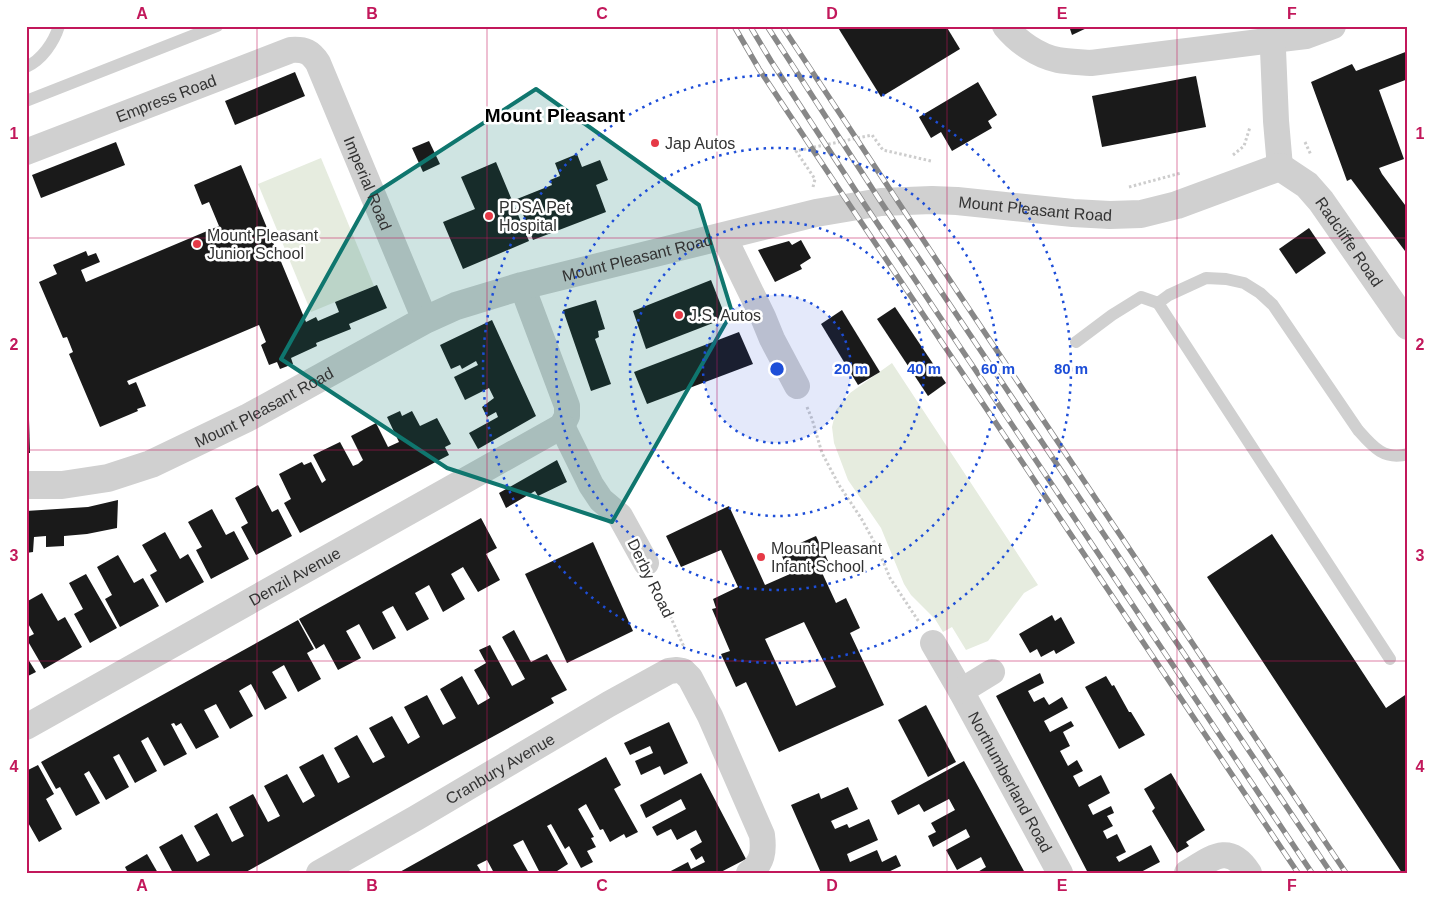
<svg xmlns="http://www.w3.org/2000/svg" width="1434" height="899" font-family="Arial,sans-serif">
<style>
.green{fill:#e6ecdf}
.building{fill:#1a1a1a;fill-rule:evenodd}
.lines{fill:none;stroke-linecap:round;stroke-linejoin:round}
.path{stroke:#cdcdcd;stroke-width:3;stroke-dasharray:2.5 2.5;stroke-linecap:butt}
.service{stroke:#d0d0d0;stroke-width:12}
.minor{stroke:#d0d0d0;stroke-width:26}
.tertiary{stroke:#d0d0d0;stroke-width:28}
.rail-casing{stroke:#888;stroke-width:5.5}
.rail{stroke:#fff;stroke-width:4;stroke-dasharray:11;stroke-linecap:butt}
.marked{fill:#0f766e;fill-opacity:0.2;stroke:#0f766e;stroke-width:4;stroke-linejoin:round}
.grid{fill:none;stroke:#c2185b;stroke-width:1;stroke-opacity:0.55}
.ring{fill:none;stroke:#1d4ed8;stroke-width:2.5;stroke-dasharray:2.5 5}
.poi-dot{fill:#e63946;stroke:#fff;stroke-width:2}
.labels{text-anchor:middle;stroke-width:5;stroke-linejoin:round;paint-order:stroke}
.street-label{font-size:16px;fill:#333;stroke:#fff}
.poi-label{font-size:16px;fill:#333;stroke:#fff;text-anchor:start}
.quarter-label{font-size:19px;font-weight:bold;fill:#000;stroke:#fff}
.centre{fill:#1d4ed8;stroke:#fff;stroke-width:2.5}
.ring-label{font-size:15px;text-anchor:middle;font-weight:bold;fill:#1d4ed8;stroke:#fff;stroke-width:5;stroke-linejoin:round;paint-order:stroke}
.neatline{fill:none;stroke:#c2185b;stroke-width:2}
.grid-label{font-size:16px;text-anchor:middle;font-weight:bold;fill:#c2185b}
</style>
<rect width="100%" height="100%" fill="#fff"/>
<g class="green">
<path d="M321 158 374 286 311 312 258 184Z"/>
<path d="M892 363 1038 585 1024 593 988 641 966 650 952 627 943 632 935 619 911 595 904 584 881 528 848 480 834 443 832 427 836 410 850 393Z"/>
</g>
<g class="building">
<path d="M837 26H946L960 49 881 97Z"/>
<path d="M1069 26H1091L1072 35Z"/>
<path d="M1408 51V79L1379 90 1404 159 1379 168 1382 174 1408 209V255L1351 179 1347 181 1311 82 1352 64 1356 71Z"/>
<path d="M295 72 305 96 235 125 225 101Z"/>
<path d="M1196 76 1206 127 1102 147 1092 96Z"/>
<path d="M978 82 997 115 988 121 992 128 952 151 941 132 931 138 919 117Z"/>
<path d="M429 141 440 164 423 172 412 148Z"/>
<path d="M116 142 125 165 41 198 32 175Z"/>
<path d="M577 154 582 167 600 160 608 180 596 185 606 212 533 240 517 199 552 185 550 180 560 176 555 163Z"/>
<path d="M496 162 529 241 463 269 443 222 475 209 461 177Z"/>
<path d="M241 165 306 322 316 317 318 321 339 312 335 302 377 285 387 308 349 324 351 329 316 343 317 346 291 358 293 364 280 369 277 362 269 365 261 345 266 342 259 325 127 381 129 385 136 382 146 406 137 409 138 411 100 427 69 354 73 352 67 337 63 338 39 282 57 274 53 265 86 251 88 256 96 253 100 262 81 270 86 282 219 226 209 202 202 205 194 185Z"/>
<path d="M1309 228 1326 253 1296 274 1279 249Z"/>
<path d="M801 240 811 258 800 265 802 269 775 282 758 250 789 241 792 245Z"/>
<path d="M711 280 726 318 646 349 633 311Z"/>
<path d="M596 300 605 329 598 331 599 337 595 339 611 384 591 391 563 310Z"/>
<path d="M895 307 946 383 928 396 877 319Z"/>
<path d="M842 310 880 372 858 385 821 324Z"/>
<path d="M492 320 536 416 478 449 469 433 498 417 496 412 487 417 482 407 494 398 489 388 465 400 454 377 478 365 476 361 462 369 460 365 451 369 440 345Z"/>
<path d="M739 332 753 364 647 404 634 372Z"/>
<path d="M400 411 402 416 412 411 420 426 437 418 451 444 445 447 449 455 300 533 284 503 291 499 279 474 302 462 304 465 311 462 322 483 326 480 313 455 340 442 353 466 358 464 363 460 351 436 376 423 388 447 399 442 387 417Z"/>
<path d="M26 419H29L30 453H26Z"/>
<path d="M557 460 567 482 538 496 535 491 506 508 499 493Z"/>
<path d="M258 485 272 512 278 509 292 536 256 555 241 527 248 523 235 498Z"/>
<path d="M118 500 117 528 87 534 64 536V546L46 547V536L34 537 33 552 26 553V511L88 507Z"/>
<path d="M729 506 765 585 790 574 780 552 816 536 828 561 818 564 836 603 846 598 860 628 850 633 884 705 779 752 746 682 736 687 721 654 730 651 712 609 716 608 713 599 738 587 721 550 681 567 666 536ZM804 622 836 687 796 706 765 639Z"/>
<path d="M212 509 226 535 234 531 249 559 211 579 196 550 202 547 188 522Z"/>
<path d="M481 518 497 548 486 554 500 580 478 592 463 567 451 574 465 599 443 612 429 585 415 593 429 619 407 631 393 606 387 609 382 612 396 638 373 650 359 624 346 631 361 658 338 670 324 644 316 649 299 619Z"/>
<path d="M165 532 180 559 188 554 204 582 166 603 150 575 157 571 142 545Z"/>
<path d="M1272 534 1386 708 1408 693V873H1402L1207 577Z"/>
<path d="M593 542 633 631 567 663 525 574Z"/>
<path d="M118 555 134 583 143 578 159 606 120 627 105 599 112 595 97 567Z"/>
<path d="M86 574 117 628 90 643 74 614 83 609 69 583Z"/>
<path d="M42 593 58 621 65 617 82 647 44 669 26 638 34 634 26 620V602Z"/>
<path d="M1052 615 1055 621 1061 617 1075 643 1056 654 1054 650 1041 657 1037 649 1030 653 1019 634Z"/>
<path d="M298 620 314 649 307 653 321 679 298 692 284 665 272 672 287 698 265 710 251 684 244 688 239 691 253 716 230 729 216 704 204 710 219 737 196 749 181 723 176 726 174 723 171 724 187 754 164 766 148 737 141 741 157 771 135 783 119 754 113 757 129 787 106 800 89 771 84 774 100 803 76 816 60 787 56 789 41 762Z"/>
<path d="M514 630 531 662 547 654 567 690 551 698 554 703 244 873H173L159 847 182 834 197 862 210 855 194 826 217 813 232 842 244 836 229 807 253 794 268 822 280 816 264 786 287 774 303 803 315 796 299 767 323 754 338 783 350 777 334 748 357 735 373 763 385 757 369 728 392 716 408 744 420 737 404 707 427 695 443 725 456 718 440 689 462 676 478 705 490 698 474 670 486 663 479 650 490 645 512 686 525 679 502 637Z"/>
<path d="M26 656 36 672 26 677Z"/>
<path d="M1040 673 1044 683 1028 691 1034 702 1044 697 1049 705 1062 697 1068 708 1044 721 1050 732 1071 721 1074 726 1063 732 1070 746 1060 751 1068 766 1077 760 1083 771 1073 776 1079 787 1101 775 1110 793 1088 805 1093 815 1111 806 1114 813 1107 816 1113 826 1103 831 1107 839 1117 834 1126 852 1116 857 1119 862 1151 845 1160 862 1139 873H1088L996 696Z"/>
<path d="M1106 676 1112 686 1114 685 1129 712H1131L1145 735 1119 749 1085 687Z"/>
<path d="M926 705 956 762 928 777 898 720Z"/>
<path d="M669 722 688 763 664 775 660 766 641 775 635 761 653 753 650 746 630 755 624 743Z"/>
<path d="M606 757 621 785 614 789 638 832 626 838 624 834 610 842 603 829 600 830 586 804 578 809 594 837 591 838 596 847 587 851 593 862 581 868 569 846 565 849 551 824 547 826 568 864 554 873H540L523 840 513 845 529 873H494L487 860 477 865 482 873H398Z"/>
<path d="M964 761 980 790 1025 873H976L986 867 981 857 957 870 946 850 970 837 966 829 933 847 928 836 936 832 931 823 955 810 949 799 924 812 919 804 898 815 891 801Z"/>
<path d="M38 765 54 794 46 799 62 829 39 842 26 819V771Z"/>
<path d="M701 773 746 859 719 873H667L688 862 691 869 705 862 702 856 696 860 690 849 702 842 696 830 677 840 671 829 657 836 652 827 686 809 681 799 646 818 640 805Z"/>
<path d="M1171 773 1205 830 1186 842 1189 846 1177 853 1152 811 1155 808 1144 789Z"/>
<path d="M848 787 858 809 831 821 835 829 847 824 849 828 869 819 878 840 847 854 850 862 877 850 882 862 896 855 901 866 886 873H821L791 805 819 793 821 799Z"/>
<path d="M147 854 158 873H128L125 867Z"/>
</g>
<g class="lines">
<g class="path">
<path d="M1305 142 1311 155"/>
<path d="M1233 155 1244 146 1250 127"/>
<path d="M813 187 815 179 796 151 872 135 883 150 931 161"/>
<path d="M1129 187 1181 173"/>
<path d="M807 407 812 419 822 453 839 485 861 518 877 547 890 578 919 622"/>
<path d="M656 584 684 647"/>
</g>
<g class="service">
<path d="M26 67C42 60 54 42 59 26"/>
<path d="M26 101 217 26"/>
<path d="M1158 303 1390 659"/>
<path d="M1076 342 1112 315 1141 297 1158 303 1169 295 1206 278 1226 279 1244 283 1260 293 1273 305 1358 430C1372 446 1384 461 1408 454"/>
</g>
<g class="minor">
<path d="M1005 26C1018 42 1038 56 1058 60 1069 62 1080 62 1091 63L1306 36 1333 26"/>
<path d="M1272 26 1276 121 1280 167"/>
<path id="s1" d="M26 152 291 50C305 49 311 52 318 63L425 320"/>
<path d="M724 237 763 317 772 339 797 386"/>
<path d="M522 286 567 406V416L562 426"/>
<path d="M562 426 591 485 601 500 620 516 646 563"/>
<path id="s2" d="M933 643 961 691 1060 873"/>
<path d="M961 691 992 672"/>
<path id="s3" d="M26 727 562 426"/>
<path id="s4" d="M319 873 416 818 609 704 669 671 677 670 683 671 690 678 710 716 762 835C764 851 763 863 749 873"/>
<path d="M1187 873C1212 858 1229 842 1249 873"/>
</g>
<path class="tertiary" id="s5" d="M26 485H62L108 478 151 464 247 418 425 320 456 306 522 286 816 213 881 202 932 200 957 201 1073 213 1110 215 1141 214 1177 205 1280 167 1307 185 1321 201 1408 326"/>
<g class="rail-casing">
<g id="rail">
<path d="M734 26 759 69 851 207 1298 873"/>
<path d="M750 26 771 61 865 205 1312 873"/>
<path d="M767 26 881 202 1331 873"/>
<path d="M782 26 959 294 1346 873"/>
</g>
</g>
<use href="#rail" class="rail"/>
</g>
<path class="marked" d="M536 89 699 205 732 312 612 522 447 468 281 359 372 195Z"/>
<path class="grid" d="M257 26V873M487 26V873M717 26V873M947 26V873M1177 26V873M26 238H1408M26 450H1408M26 661H1408"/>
<circle cx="777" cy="369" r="74" fill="#1d4ed8" fill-opacity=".12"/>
<g class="ring">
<circle cx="777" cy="369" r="74"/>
<circle cx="777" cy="369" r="147"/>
<circle cx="777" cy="369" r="221"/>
<circle cx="777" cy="369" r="294"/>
</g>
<g class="poi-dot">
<circle cx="655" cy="143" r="5"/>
<circle cx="489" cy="216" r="5"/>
<circle cx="197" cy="244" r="5"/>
<circle cx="679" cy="315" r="5"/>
<circle cx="761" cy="557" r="5"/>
</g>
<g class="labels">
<g class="street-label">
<text dy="6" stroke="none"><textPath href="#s1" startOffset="150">Empress Road</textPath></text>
<text dy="6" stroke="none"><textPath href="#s1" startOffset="446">Imperial Road</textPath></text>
<text dy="6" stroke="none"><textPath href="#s5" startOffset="1064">Mount Pleasant Road</textPath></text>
<text dy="6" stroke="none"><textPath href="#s5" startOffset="1420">Radcliffe Road</textPath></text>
<text dy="6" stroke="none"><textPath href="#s5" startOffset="659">Mount Pleasant Road</textPath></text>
<text dy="6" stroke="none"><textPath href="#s5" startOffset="254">Mount Pleasant Road</textPath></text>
<text dy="6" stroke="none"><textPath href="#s3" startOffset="308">Denzil Avenue</textPath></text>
<text transform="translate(651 578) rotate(64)" y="6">Derby Road</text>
<text dy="6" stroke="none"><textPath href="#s4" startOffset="209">Cranbury Avenue</textPath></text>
<text dy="6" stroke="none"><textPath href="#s2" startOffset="159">Northumberland Road</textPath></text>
</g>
<g class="poi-label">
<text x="665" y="149">Jap Autos</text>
<text x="499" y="213">PDSA Pet<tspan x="499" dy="18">Hospital</tspan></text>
<text x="207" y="241">Mount Pleasant<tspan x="207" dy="18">Junior School</tspan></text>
<text x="689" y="321">J.S. Autos</text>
<text x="771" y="554">Mount Pleasant<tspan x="771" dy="18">Infant School</tspan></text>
</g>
<g class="quarter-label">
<text x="555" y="122">Mount Pleasant</text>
</g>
</g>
<circle cx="777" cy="369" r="8" class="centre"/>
<g class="ring-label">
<text x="851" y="374">20 m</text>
<text x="924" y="374">40 m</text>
<text x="998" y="374">60 m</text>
<text x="1071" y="374">80 m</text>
</g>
<rect width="1434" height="899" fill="none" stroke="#ffffff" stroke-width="55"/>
<rect x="28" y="28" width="1378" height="844" class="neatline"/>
<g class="grid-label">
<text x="142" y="19">A</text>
<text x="372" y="19">B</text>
<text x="602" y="19">C</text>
<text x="832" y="19">D</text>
<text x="1062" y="19">E</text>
<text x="1292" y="19">F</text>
<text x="14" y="139">1</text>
<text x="1420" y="139">1</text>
<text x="14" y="350">2</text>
<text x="1420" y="350">2</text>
<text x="14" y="561">3</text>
<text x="1420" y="561">3</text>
<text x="14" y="772">4</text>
<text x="1420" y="772">4</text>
<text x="142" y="891">A</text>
<text x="372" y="891">B</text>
<text x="602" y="891">C</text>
<text x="832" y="891">D</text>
<text x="1062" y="891">E</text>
<text x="1292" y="891">F</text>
</g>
</svg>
